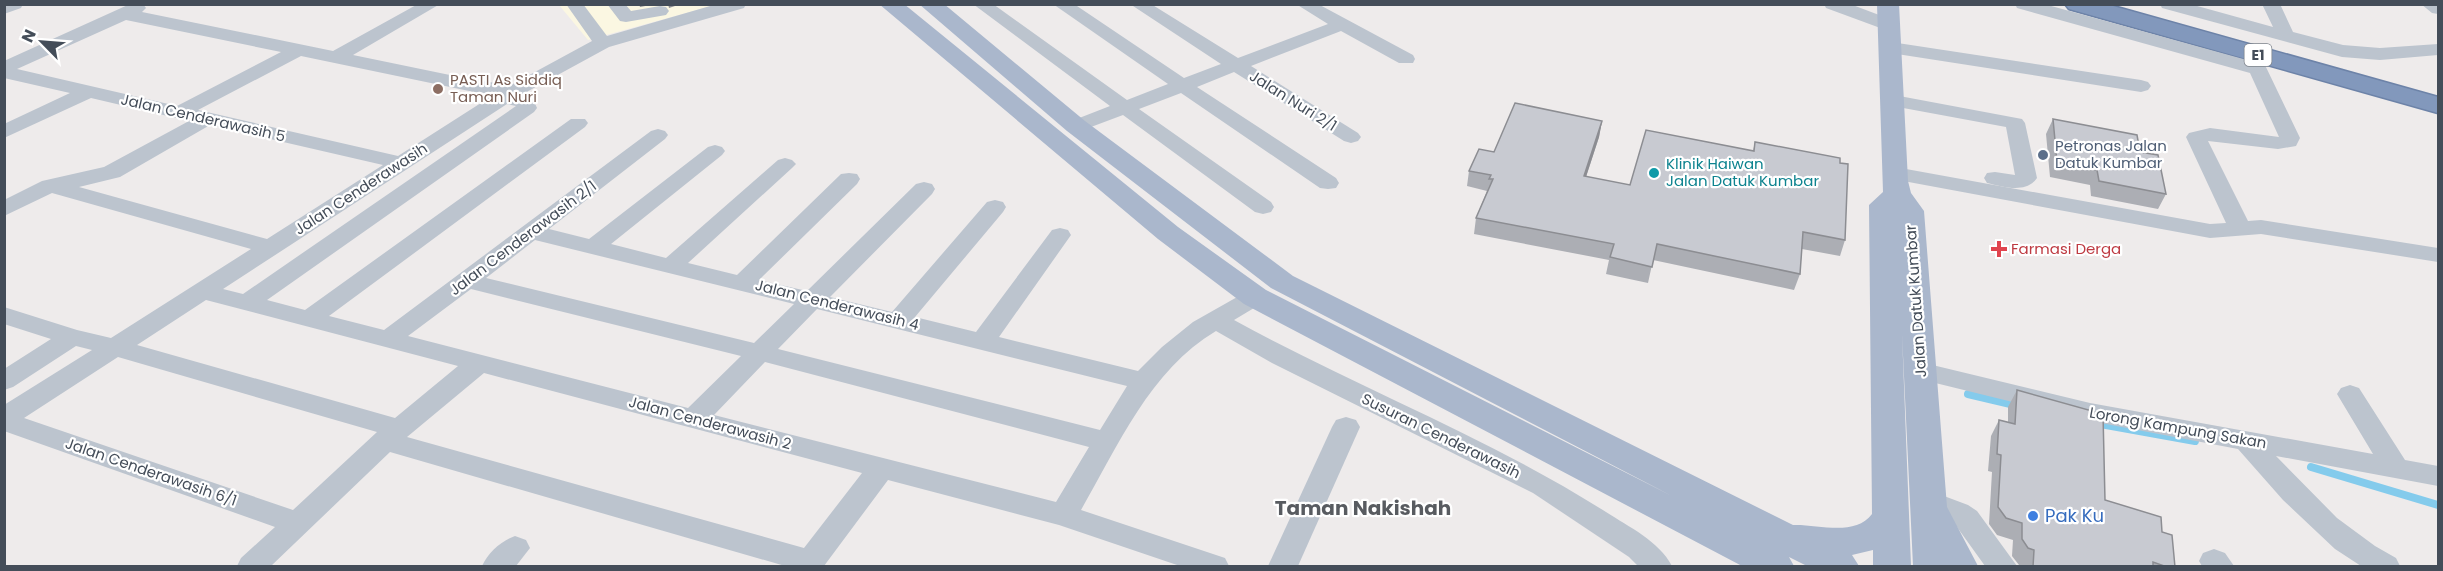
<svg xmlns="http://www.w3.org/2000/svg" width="2443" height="571" font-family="Poppins,sans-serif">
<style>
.commercial{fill:#fbf7e2}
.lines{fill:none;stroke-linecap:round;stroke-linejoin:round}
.stream{stroke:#84cbec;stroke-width:8}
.highway-casing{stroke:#6d83a8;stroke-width:3}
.minor{fill:#bcc4ce;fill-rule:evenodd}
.major{fill:#aab7cc;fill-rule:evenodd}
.highway{fill:#8298bc;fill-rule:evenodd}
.wall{fill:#acaeb4}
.shaded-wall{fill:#8c8d92}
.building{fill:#c8cad1;stroke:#8c8d92;stroke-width:1.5}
.education-dot{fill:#8d6e63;stroke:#fff;stroke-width:2}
.service-dot{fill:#5c6f8a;stroke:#fff;stroke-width:2}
.culture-dot{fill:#0f9aa8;stroke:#fff;stroke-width:2}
.health-dot{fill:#e0444e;stroke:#fff;stroke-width:2}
.shop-dot{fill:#3f7fe0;stroke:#fff;stroke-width:2}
.labels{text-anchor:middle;stroke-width:4.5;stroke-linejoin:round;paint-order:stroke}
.shield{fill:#fff;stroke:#7c828b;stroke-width:1.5}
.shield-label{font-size:14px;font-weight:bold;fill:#444d59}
.education-label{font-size:15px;fill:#785e54;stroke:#fff;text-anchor:start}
.street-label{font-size:15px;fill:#444d59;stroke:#fff}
.service-label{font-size:15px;fill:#4e5e75;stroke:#fff;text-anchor:start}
.culture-label{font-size:15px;fill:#0d838f;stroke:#fff;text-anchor:start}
.health-label{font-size:15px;fill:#be3a42;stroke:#fff;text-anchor:start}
.near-shop-label{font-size:18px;fill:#366cbe;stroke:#fff;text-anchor:start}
.near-neighbourhood-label{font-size:20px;font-weight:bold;fill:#585b60;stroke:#fff}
</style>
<rect width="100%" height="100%" fill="#eeebeb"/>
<path class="commercial" d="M559 5H715L588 40Z"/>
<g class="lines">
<g class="stream">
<path d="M1968 394 2019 406"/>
<path d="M2095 423 2195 441"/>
<path d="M2311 467 2438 505"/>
</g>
<g class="highway-casing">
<path id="highway" d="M2065 4H2106L2438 97V113L2069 9Z"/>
</g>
<g class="minor">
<path d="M4 4H23L21 8 4 14Z"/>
<path d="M130 4H143L146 8 142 12 333 51 418 4H440L353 55 474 80 511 85 592 41 566 4H583L607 36 717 4H746L744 8 609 47 521 95 533 99 537 108 534 112 267 300 305 310 571 119H585L588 123 585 127 329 316 384 330 651 131 658 129 665 131 668 135 665 139 549 229 589 239 708 147 715 145 722 147 725 151 722 155 611 244 666 258 778 160 785 158 792 160 796 164 792 168 688 263 737 275 841 174 849 173 857 174 860 179 857 184 759 280 807 291 916 184 924 182 932 184 935 189 932 194 830 297 892 312 987 202 995 200 1003 202 1006 207 1003 212 915 317 976 332 1052 230 1060 228 1068 230 1071 235 999 337 1138 371 1162 347 1193 322 1246 292 1255 289 1264 292 1267 297 1264 302 1234 320C1356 387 1488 437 1606 512 1629 527 1659 541 1672 566H1638L1629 557 1533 493 1272 363 1216 331C1150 370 1118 446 1081 510L1225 558 1229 566H1180L1059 525 888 480 824 566H785L390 452 271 566H237L241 558 275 527 4 431V405L92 350 76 346 13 387 4 390V369L51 339 4 324V307L77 330 111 338 251 249 52 193 4 216V200L42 181 104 167 189 121 91 98 4 138V124L70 93 4 78V61ZM126 20 281 52 177 106 17 69ZM301 56 474 92 495 94 398 156 198 110ZM507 104 516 106 243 294 223 289ZM210 125 383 165 267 239 79 187 120 177ZM535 240 794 304 754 343 486 278ZM471 289 741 356 688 408 408 336ZM206 300 458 366 395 418 137 345ZM817 309 1127 386 1100 430 778 349ZM118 357 377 432 293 510 24 418ZM765 362 1089 447 1056 502 714 415ZM484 373 862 473 804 548 407 437Z"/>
<path d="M607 4H625L631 11 660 6 666 7 669 11 666 15 626 22 620 21Z"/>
<path d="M973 4H993L1127 100 1168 84 1053 4H1074L1184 78 1221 64 1130 4H1151L1238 58 1328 24 1296 4H1318L1413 55 1415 59 1413 63H1399L1341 31 1251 66 1358 133 1361 137 1358 141 1351 143 1344 141 1234 72 1197 87 1336 178 1339 183 1336 188 1328 189 1320 188 1181 93 1139 109 1271 202 1274 207 1271 212 1263 214 1255 212 1123 115 1083 130H1069L1066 126 1069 122 1110 106Z"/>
<path d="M1824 4H1850L1895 21 1898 25 1895 29H1883L1826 8Z"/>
<path d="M2015 4H2044L2265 65 2300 138 2296 146 2278 149 2208 141 2248 221 2261 220 2438 248V262L2261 234 2210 238 1887 178 1884 173 1887 168 1895 167 2210 224 2226 223 2186 137 2189 133 2210 128 2279 137 2250 73 2017 8Z"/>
<path d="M2160 4H2190L2273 27 2262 4H2280L2293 32 2343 45 2380 48 2438 44V55L2380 60 2342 57 2162 8Z"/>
<path d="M2421 4H2438V14L2432 13Z"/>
<path d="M1891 42 2141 80 2148 82 2151 86 2148 90 2141 92 1884 52 1882 48 1884 44Z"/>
<path d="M1894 95 2022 119 2025 123 2037 178C2026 194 2004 187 1987 183L1984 178 1987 173 1995 172 2015 175 2006 127 1887 105 1884 101 1887 97Z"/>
<path d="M1920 362 2090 403 2373 454 2337 394 2341 388 2350 385 2359 388 2405 460 2438 466V486L2276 456 2337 518 2375 546 2396 558 2400 566H2361L2335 549 2283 500 2238 449 2090 421 1911 377 1907 371 1911 365Z"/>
<path d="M1346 417 1356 420 1360 427 1298 566H1268L1332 427 1336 420Z"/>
<path d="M1928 490 1968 505 1977 511 2017 566H1985L1957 527 1918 509 1913 501 1918 493Z"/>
<path d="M515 536 526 540 530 548 516 566H482C488 553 501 541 515 536Z"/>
<path d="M2214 549 2225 553 2234 566H2202L2199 561 2203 553Z"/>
</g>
<path class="major" d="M879 4H904L1178 227 1266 290 1672 496 1271 288 1067 131 919 4H944L1085 121 1293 276 1793 525C1818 524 1855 537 1872 514L1869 205 1883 192 1877 4H1899L1908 181 1911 193 1924 211 1947 507 1978 566H1913L1902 334 1911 566H1873V550L1852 555 1859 566H1807L1789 557 1794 566H1742L1244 304 1158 239Z"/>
<use href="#highway" class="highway"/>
</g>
<g class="wall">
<path d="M2053 119 2140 152 2166 194 2158 209 2091 196 2090 185 2050 177 2046 134Z"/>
<path d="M1602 121 1599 137 1586 177 1630 185 1753 151 1755 142 1840 163 1845 240 1840 256 1802 249 1800 274 1794 290 1653 260 1648 283 1606 274 1609 260 1474 234 1476 218 1487 191 1467 186 1469 171 1494 152Z"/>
<path d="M2017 390 2105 500 2162 532 2175 567H2024L2019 565 2012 556 2013 540 1997 535 1989 524 1992 472 1988 471 1991 436 1999 420 2008 422V407Z"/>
</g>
<g class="shaded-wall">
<path d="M639 4H656L640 7Z"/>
<path d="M668 4H681L669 8Z"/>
<path d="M1602 121 1599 137 1581 192 1584 176Z"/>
</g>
<g class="building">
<path d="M1515 103 1602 121 1584 176 1630 185 1646 130 1754 151 1755 142 1840 158V163L1848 164 1845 240 1803 232 1800 274 1657 244 1652 267 1610 257 1614 244 1476 218 1493 179H1489L1491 175 1469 171 1479 149 1494 152Z"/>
<path d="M2053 119 2137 135 2140 152 2158 155 2166 194 2099 181 2097 170 2057 162Z"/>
<path d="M2017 390 2103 414 2105 500 2161 517 2162 532 2172 535 2175 567H2167L2153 562V567H2033L2034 550 2028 548 2022 539V523L2006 518 1998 507 2001 455 1997 454 1999 420 2015 424Z"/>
</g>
<circle class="education-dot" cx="438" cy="89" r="6"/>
<circle class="service-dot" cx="2043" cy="155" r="6"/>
<circle class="culture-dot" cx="1654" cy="173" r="6"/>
<path class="health-dot" d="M1996 240h6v6h6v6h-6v6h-6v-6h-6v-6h6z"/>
<circle class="shop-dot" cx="2033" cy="516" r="6"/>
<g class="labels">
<rect class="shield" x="2244.5" y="44" width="27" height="22" rx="4.5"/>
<g class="shield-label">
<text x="2258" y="60">E1</text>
</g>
<g class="education-label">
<text x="450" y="85">PASTI As Siddiq<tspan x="450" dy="17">Taman Nuri</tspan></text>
</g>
<g class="street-label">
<text transform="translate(1293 101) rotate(32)" y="5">Jalan Nuri 2/1</text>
<text transform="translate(203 118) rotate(13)" y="5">Jalan Cenderawasih 5</text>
<text transform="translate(361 189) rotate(-33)" y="5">Jalan Cenderawasih</text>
<text transform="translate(523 238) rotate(-37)" y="5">Jalan Cenderawasih 2/1</text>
<text transform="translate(1916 301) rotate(-94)" y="5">Jalan Datuk Kumbar</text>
<text transform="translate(837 305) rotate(14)" y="5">Jalan Cenderawasih 4</text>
<text transform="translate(710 423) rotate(15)" y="5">Jalan Cenderawasih 2</text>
<text transform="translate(2178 428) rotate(10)" y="5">Lorong Kampung Sakan</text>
<text transform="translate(1441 436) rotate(26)" y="5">Susuran Cenderawasih</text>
<text transform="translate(151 472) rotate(19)" y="5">Jalan Cenderawasih 6/1</text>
</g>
<g class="service-label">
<text x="2055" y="151">Petronas Jalan<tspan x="2055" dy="17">Datuk Kumbar</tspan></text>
</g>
<g class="culture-label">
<text x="1666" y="169">Klinik Haiwan<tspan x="1666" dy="17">Jalan Datuk Kumbar</tspan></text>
</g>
<g class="health-label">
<text x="2011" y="254">Farmasi Derga</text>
</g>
<g class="near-shop-label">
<text x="2045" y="522">Pak Ku</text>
</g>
<g class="near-neighbourhood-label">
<text x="1363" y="515">Taman Nakishah</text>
</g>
</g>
<rect width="2443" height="571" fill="none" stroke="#444d59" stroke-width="12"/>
<g transform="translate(42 42) rotate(295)" stroke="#ffffff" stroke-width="4.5" paint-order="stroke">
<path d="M0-4.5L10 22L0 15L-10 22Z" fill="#444d59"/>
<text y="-9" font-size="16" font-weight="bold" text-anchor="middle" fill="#444d59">N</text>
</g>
</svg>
